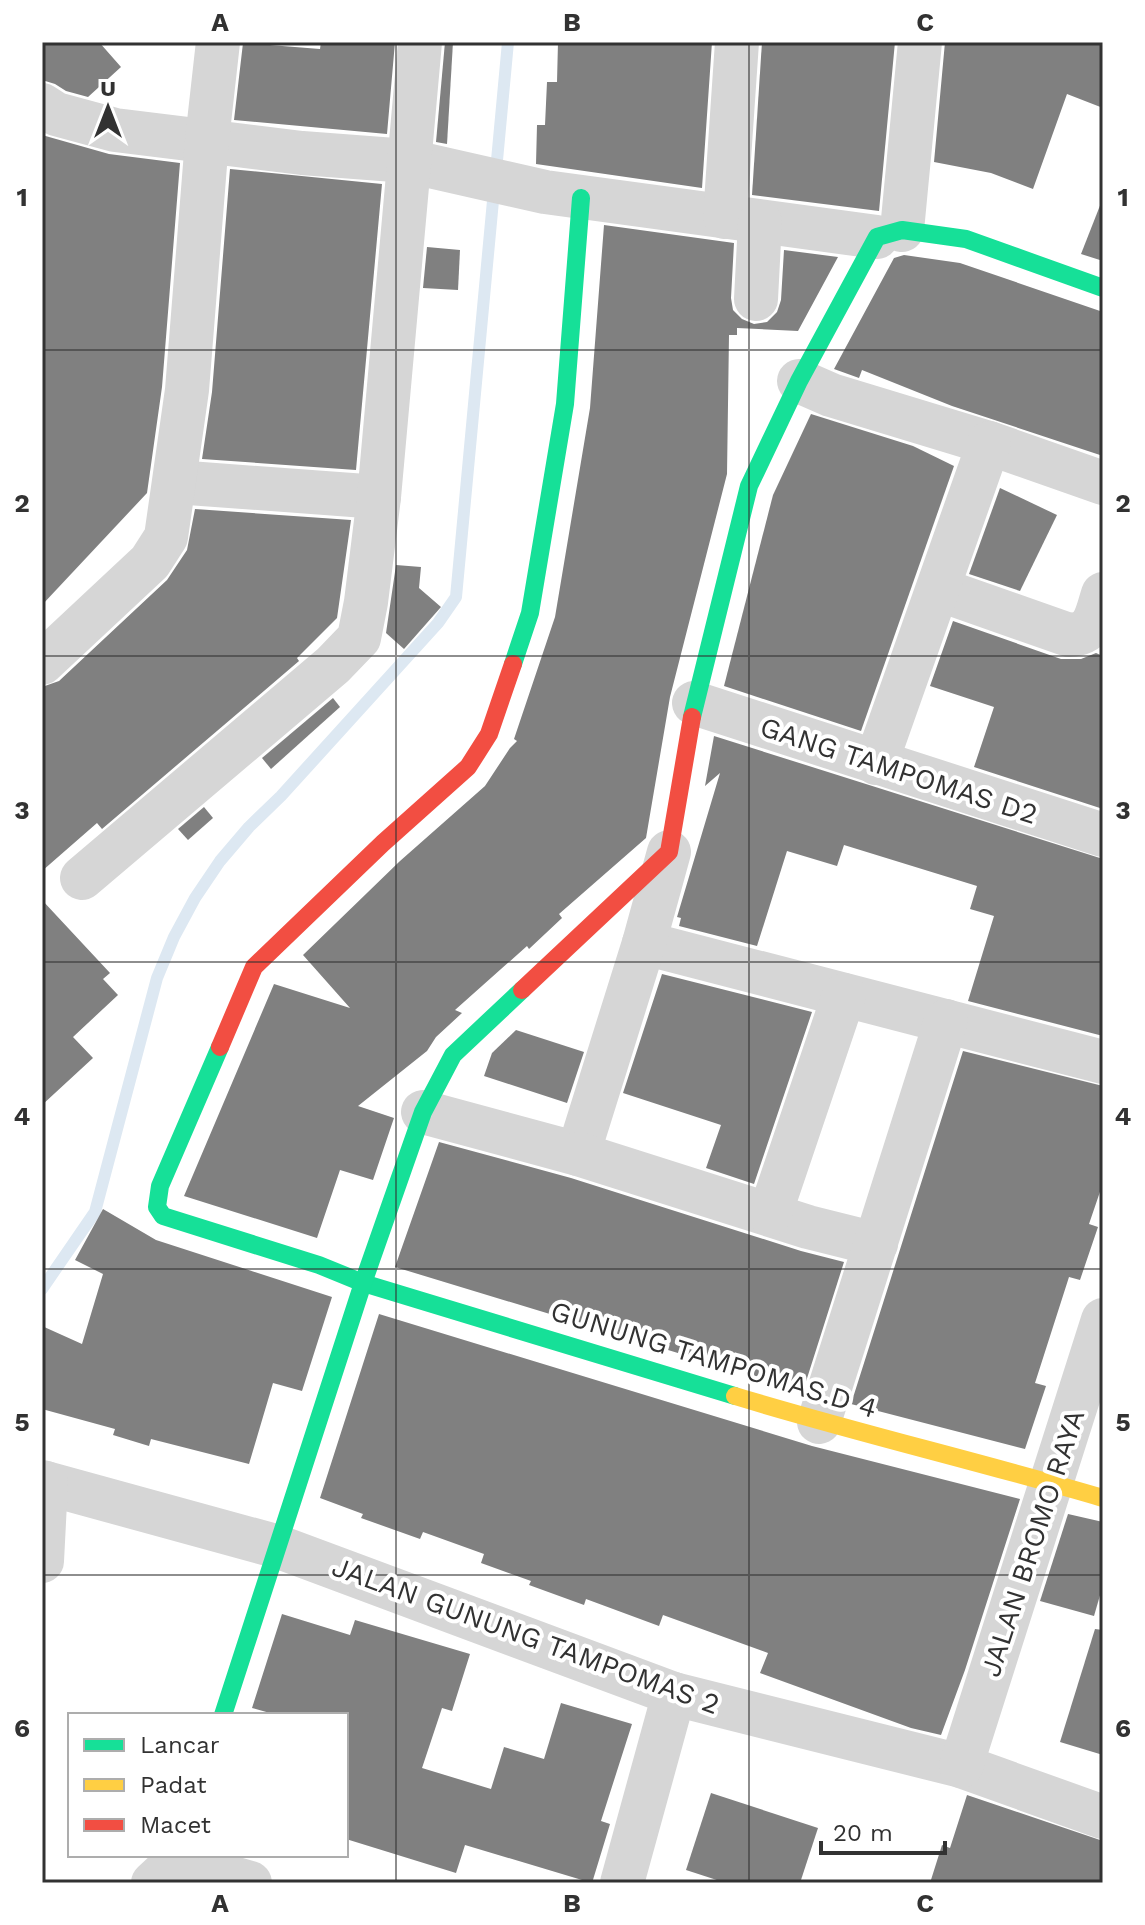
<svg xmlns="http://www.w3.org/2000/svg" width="1145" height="1925" font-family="'Work Sans',sans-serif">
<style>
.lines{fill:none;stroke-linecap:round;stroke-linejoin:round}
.stream{stroke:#dde8f2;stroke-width:12}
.building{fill:#808080}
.street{stroke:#d6d6d6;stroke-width:44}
.fast{stroke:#16e098;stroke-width:18}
.slow{stroke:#ffcf43;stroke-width:18}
.jam{stroke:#f24e42;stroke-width:18}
.grid{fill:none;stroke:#323232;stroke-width:2;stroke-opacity:0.55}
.labels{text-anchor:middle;stroke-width:8;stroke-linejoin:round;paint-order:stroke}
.street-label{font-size:28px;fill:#323232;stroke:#fff}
.neatline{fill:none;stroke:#323232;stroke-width:3}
.grid-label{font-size:26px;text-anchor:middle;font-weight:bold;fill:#323232}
</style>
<rect width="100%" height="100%" fill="#fff"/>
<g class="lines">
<g class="stream">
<path d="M496 171 508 42"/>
<path d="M42 1289 95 1212 157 978 174 937 195 898 220 861 249 827 281 796 438 623 456 597 494 190"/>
</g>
</g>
<g class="building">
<path d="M42 42H99L121 67 88 97 66 91 55 84 42 80Z"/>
<path d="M321 42H395L387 134 234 120 243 43 320 49Z"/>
<path d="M445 42H453L447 144 436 142Z"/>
<path d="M558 42H712L702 188 536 164 537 125H545L547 82H557Z"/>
<path d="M762 42H895L879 211 752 195Z"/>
<path d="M945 42H1103V108L1067 94 1033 189 991 173 934 162Z"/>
<path d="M42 135 109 154 180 163 162 387 147 493 42 605Z"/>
<path d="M230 169 382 184 356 470 202 459 212 392Z"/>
<path d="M1101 203 1103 204V261L1081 254Z"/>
<path d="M604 225 734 243 731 298 733 310 742 319 754 324 767 322 777 312 781 300 784 250 838 257 798 331 737 328V335H729L727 474 670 697 646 838 559 914 562 918 529 949 527 946 455 1010 462 1013 436 1037 427 1051 358 1106 394 1118 373 1180 340 1170 317 1238 184 1196 274 984 350 1008 303 955 400 861 485 786 510 748 517 741 514 739 555 617 590 408Z"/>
<path d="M427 247 460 250 458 290 423 288Z"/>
<path d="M904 255 960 263 1103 312V456L952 406 862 370 859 378 834 369 894 258Z"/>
<path d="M811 414 913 446 954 466 861 731 724 686 773 495Z"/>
<path d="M1000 488 1057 515 1020 591 969 574Z"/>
<path d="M195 509 351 520 337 618 297 658 299 661 102 829 97 823 42 871V687L59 681 167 580 187 550Z"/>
<path d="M396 565 421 567 419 588 441 607 404 649 386 633Z"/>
<path d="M953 621 1061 659H1081L1096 653 1103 656V809L974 767 994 707 930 686Z"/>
<path d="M333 698 340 707 271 769 262 758Z"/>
<path d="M714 736 1103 859V1036L968 1001 994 916 970 909 977 886 844 845 837 866 787 851 757 946 679 926 681 918 677 917 720 773 705 786Z"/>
<path d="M204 807 213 818 188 840 178 829Z"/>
<path d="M42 900 110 973 103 979 118 995 73 1037 93 1058 42 1105Z"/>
<path d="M662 974 812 1012 754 1184 706 1168 721 1125 623 1093Z"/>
<path d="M516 1030 584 1052 567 1103 484 1076 492 1053Z"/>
<path d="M963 1051 1103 1086V1183L1089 1224 1098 1227 1080 1280 1069 1277 1035 1383 1046 1386 1025 1449 851 1404Z"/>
<path d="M439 1142 571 1178 801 1251 844 1262 803 1391 395 1267Z"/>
<path d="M103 1209 156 1240 332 1297 302 1391 273 1383 249 1464 151 1439 149 1446 113 1435 115 1429 42 1409V1326L82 1344 103 1274 75 1260Z"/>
<path d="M379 1314 812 1446 1020 1499 965 1670 941 1735 911 1728 760 1673 768 1653 663 1615 659 1626 586 1599 584 1605 529 1585 531 1581 481 1563 484 1554 423 1532 420 1539 361 1518 363 1514 320 1498Z"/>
<path d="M1068 1514 1103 1522V1585L1094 1616 1040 1601Z"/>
<path d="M282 1614 350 1635 355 1620 470 1654 452 1711 442 1708 422 1768 491 1789 504 1747 544 1759 561 1703 632 1724 601 1821 610 1824 592 1883 465 1845 456 1873 346 1839V1715H277L252 1708Z"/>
<path d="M1095 1629 1103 1630V1755L1060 1742Z"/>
<path d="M711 1793 818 1828 800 1883H726L686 1870Z"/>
<path d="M967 1795 1103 1841V1883H930L942 1845 950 1848Z"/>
</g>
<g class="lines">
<g class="street">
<path d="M42 105 56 114 115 130 302 153 408 161 545 192 877 237"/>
<path d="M725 217 737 42"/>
<path d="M902 230 920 42"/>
<path d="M756 299 760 222"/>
<path d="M799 381 831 395 989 443 1103 483"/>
<path d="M175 482 379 497"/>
<path d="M938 589 1069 635C1095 634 1096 616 1103 594"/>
<path d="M42 663 150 562 166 537 187 390 207 140 218 42"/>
<path d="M694 703 1103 835"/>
<path d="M876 763 989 443"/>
<path d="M82 878 333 665 359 638 366 602 379 497 420 42"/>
<path d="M644 943 1103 1062"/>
<path d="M423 1112 578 1154 644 943 669 852"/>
<path d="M578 1154 808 1227 876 1244"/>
<path d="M770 1214 844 995"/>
<path d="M819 1422 946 1021"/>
<path d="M42 1482 279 1547 674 1694 961 1766 1103 1817"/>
<path d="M42 1561 46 1483"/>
<path d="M961 1766 1103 1320"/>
<path d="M187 1855 215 1873 250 1883"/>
<path d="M153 1883 167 1870 177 1855"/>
<path d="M622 1883 674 1694"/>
</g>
<g class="fast">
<path d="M513 664 530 613 565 404 581 198"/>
<path d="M692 717 749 486 799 381 877 237 902 230 966 239 1103 288"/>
<path d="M220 1047 160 1186 157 1207 163 1216 319 1265 363 1283 735 1396"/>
<path d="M223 1715 363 1283 423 1112 453 1055 522 990"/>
</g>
<path class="slow" d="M735 1396C857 1433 981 1462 1103 1498"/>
<g class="jam">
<path d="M522 990 669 852 692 717"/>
<path d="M220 1047 254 967 383 843 468 767 489 734 513 664"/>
</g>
</g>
<path class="grid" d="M396 42V1883M749 42V1883M42 350H1103M42 656H1103M42 962H1103M42 1269H1103M42 1575H1103"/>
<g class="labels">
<g class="street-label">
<text transform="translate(899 770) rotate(18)" y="10">GANG TAMPOMAS D2</text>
<text transform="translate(714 1359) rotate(17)" y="10">GUNUNG TAMPOMAS.D 4</text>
<text transform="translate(1032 1543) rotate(-72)" y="10">JALAN BROMO RAYA</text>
<text transform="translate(526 1635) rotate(20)" y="10">JALAN GUNUNG TAMPOMAS 2</text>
</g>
</g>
<rect width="1145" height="1925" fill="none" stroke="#ffffff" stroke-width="88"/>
<rect x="68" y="1713" width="280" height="144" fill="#ffffff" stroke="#adadad" stroke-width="2"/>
<rect x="84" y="1739" width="40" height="12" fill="#16e098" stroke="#adadad" stroke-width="2"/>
<text x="140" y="1753" font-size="24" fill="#323232">Lancar</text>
<rect x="84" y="1779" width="40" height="12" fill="#ffcf43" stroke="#adadad" stroke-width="2"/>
<text x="140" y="1793" font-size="24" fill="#323232">Padat</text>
<rect x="84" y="1819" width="40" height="12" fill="#f24e42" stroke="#adadad" stroke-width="2"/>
<text x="140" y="1833" font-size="24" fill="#323232">Macet</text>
<g transform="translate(108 108)" stroke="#ffffff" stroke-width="6" paint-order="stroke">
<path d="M0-6L14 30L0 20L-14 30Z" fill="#323232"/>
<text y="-12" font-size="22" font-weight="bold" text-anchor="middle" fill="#323232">U</text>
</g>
<path d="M821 1841v12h124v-12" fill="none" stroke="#323232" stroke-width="4"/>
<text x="833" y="1841" font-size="24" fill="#323232" stroke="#ffffff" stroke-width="6" paint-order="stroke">20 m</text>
<rect x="44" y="44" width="1057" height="1837" class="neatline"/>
<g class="grid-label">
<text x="220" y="31">A</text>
<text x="572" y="31">B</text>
<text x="925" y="31">C</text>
<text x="22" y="206">1</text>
<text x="1123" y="206">1</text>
<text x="22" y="512">2</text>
<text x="1123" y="512">2</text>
<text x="22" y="819">3</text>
<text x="1123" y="819">3</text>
<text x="22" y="1125">4</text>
<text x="1123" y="1125">4</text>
<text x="22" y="1431">5</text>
<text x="1123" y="1431">5</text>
<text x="22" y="1737">6</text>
<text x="1123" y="1737">6</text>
<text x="220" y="1912">A</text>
<text x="572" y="1912">B</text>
<text x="925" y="1912">C</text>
</g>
</svg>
